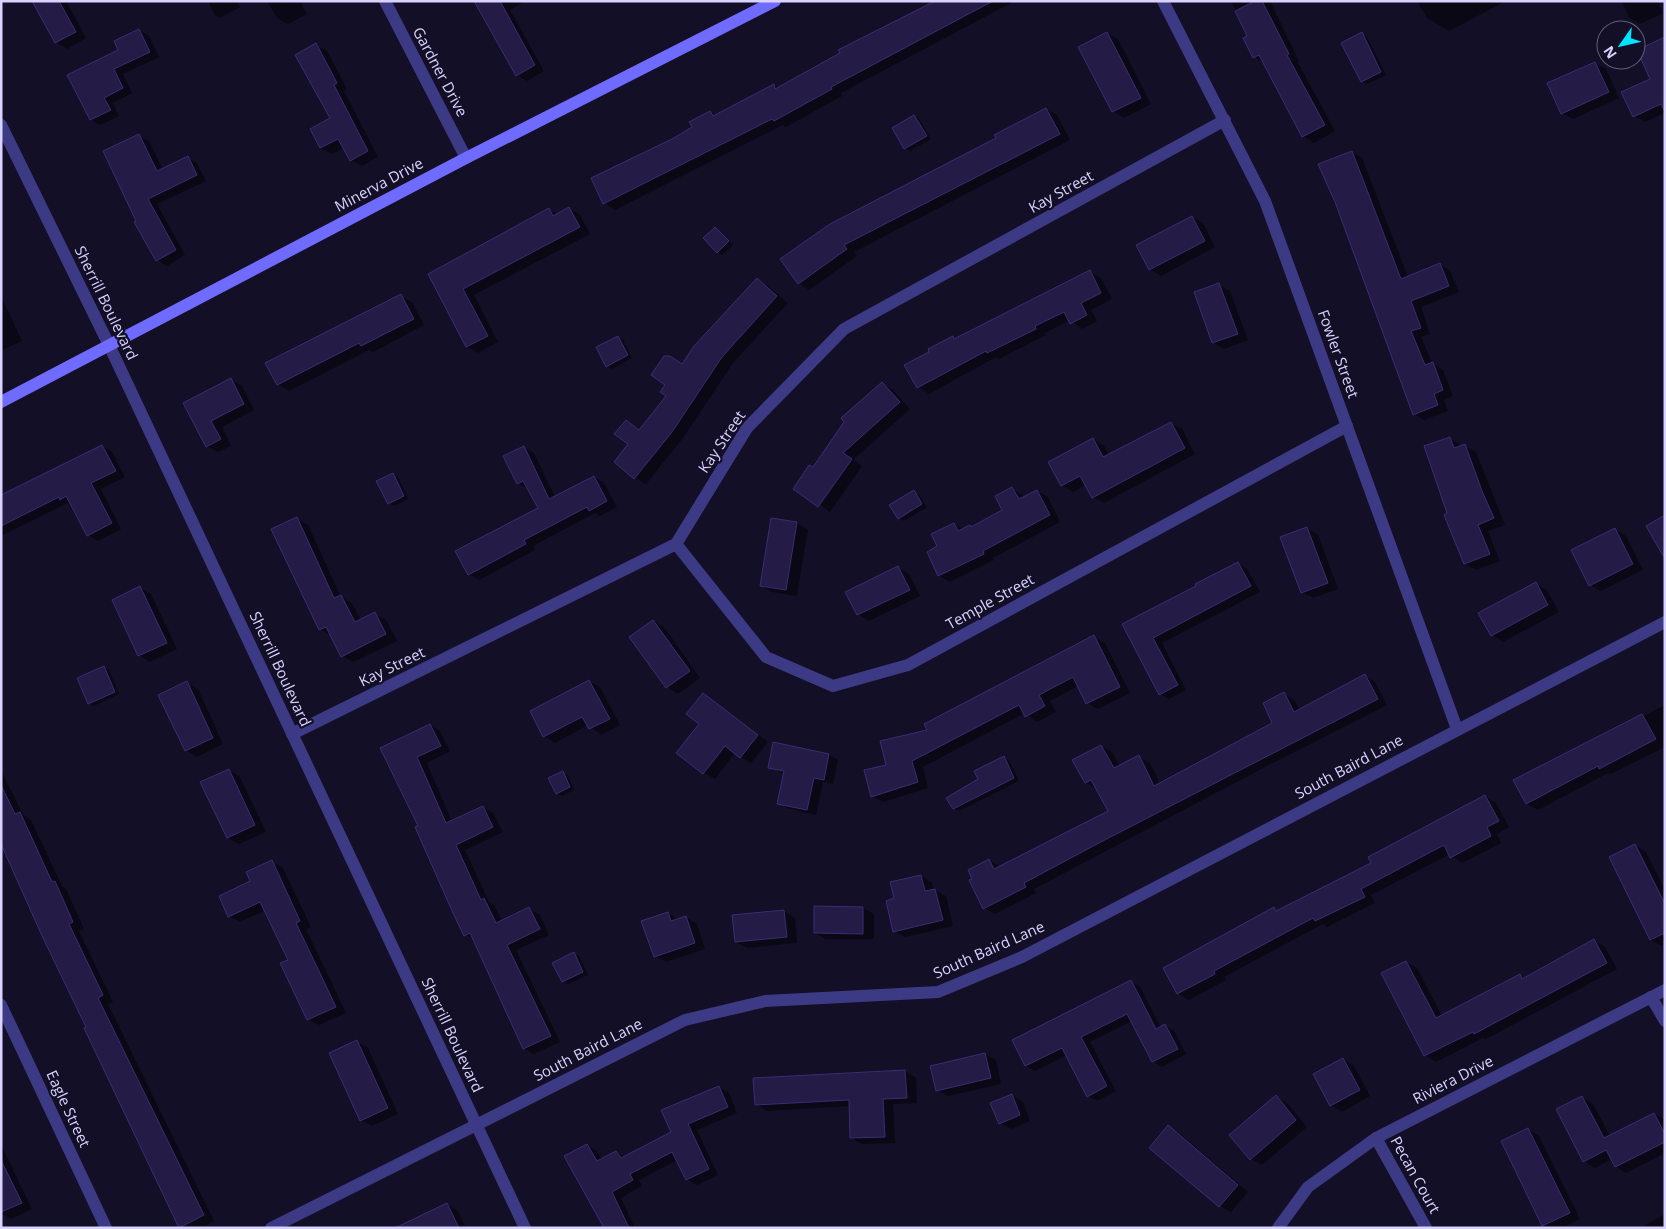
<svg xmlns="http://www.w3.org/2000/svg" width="1666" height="1229" font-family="'Open Sans',sans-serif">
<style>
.shadow{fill:#0007}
.building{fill:#241b47;stroke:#3b2d73}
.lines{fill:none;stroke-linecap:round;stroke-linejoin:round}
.street{stroke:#3d3a85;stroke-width:12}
.secondary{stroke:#6f6bff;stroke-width:12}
.labels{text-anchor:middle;stroke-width:4.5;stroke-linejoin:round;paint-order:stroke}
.street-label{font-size:15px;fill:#d9d4ff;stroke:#130f26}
</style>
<rect width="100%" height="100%" fill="#130f26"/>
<g class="shadow">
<path d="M41 1H66L86 38 67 49 56 42 35 4Z"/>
<path d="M208 1H237L240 7 220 18 215 15Z"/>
<path d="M267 1H300L307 14 288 24 277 18Z"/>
<path d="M475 1H525L510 10 544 71 527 81 517 75Z"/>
<path d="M936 1H1015L841 93 842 96 786 127 783 125 615 210 604 203 592 178 672 140 693 127 710 112 716 115 774 85 779 88Z"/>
<path d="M1231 1H1270L1299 61H1297L1335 131 1314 143 1303 136 1265 63 1254 57 1249 37Z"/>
<path d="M1417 1H1506L1449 31 1427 18Z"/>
<path d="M1622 1H1658L1663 13 1640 24 1629 18Z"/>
<path d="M139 30 149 36 159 57 123 74 132 93 113 103 119 116 100 125 91 120 120 50Z"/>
<path d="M1107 33 1118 39 1151 104 1124 118 1113 111Z"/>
<path d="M1362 34 1367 37 1386 75 1367 84 1361 81Z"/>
<path d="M1665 38V113L1645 122 1634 116 1651 79Z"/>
<path d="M316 45 327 51 347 89 344 91 378 157 362 166 351 160 345 148 332 154 321 148 312 129 331 119Z"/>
<path d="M1595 63 1606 69 1619 98 1573 119 1562 113Z"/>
<path d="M1046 109 1057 115 1070 140 854 252 857 256 809 290 798 283 782 260Z"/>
<path d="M914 116 919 119 931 139 910 151 905 148Z"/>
<path d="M139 136 149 141 163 170 188 158 197 163 206 181 157 204 185 255 167 266 157 260 138 221Z"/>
<path d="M1352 152 1362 158 1408 277 1440 264 1450 271 1459 292 1421 307 1430 334 1421 337 1432 363 1443 370 1453 396 1444 400 1448 411 1424 420 1414 414 1336 201Z"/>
<path d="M569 208 580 215 590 234 474 295 498 342 478 353 467 346 430 274 549 210 557 214Z"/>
<path d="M1192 217 1203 223 1215 247 1161 276 1150 269Z"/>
<path d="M716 228 733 245 722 255 717 252Z"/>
<path d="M1090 272 1101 278 1112 299 1091 310 1097 321 1082 329 1070 320 1045 333 1046 335 999 359 996 357 929 394 918 387 906 366 953 337 956 339Z"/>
<path d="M757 279 768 286 788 303 733 363 683 438 646 484 635 478 615 462 630 444 626 421 641 430 668 396 683 365Z"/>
<path d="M1219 285 1230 291 1248 340 1224 349 1213 342Z"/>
<path d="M1 296 22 341 2 350 1 349Z"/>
<path d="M401 296 412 302 424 325 373 352 369 350 289 391 278 384 267 363Z"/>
<path d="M618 337 623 340 632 358 612 369 607 366Z"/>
<path d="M231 380 242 386 254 410 222 427 231 446 218 452 207 446 185 403Z"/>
<path d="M882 383 893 390 910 409 853 460 862 466 830 512 795 489Z"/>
<path d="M1171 423 1182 429 1195 454 1104 503 1093 497 1087 484 1073 492 1062 485 1093 439 1104 446 1109 455Z"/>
<path d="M1450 438 1462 446H1464L1476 452 1505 525 1488 531 1500 561 1476 570 1465 564 1449 514Z"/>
<path d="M102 446 112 452 125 477 101 489 121 529 98 541 88 535 68 503 1 536V497Z"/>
<path d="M524 447 534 453 555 497 594 477 604 483 617 507 600 516 595 513 533 546 535 550 479 580 469 574 539 508 528 489 518 483Z"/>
<path d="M393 474 398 477 408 499 394 506 389 503Z"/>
<path d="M1012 489 1025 497 1037 491 1048 497 1060 522 993 558 994 560 950 582 939 576 928 553 939 547 954 524 963 529 972 528 1004 510Z"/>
<path d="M914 492 919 495 927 507 904 521 899 518Z"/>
<path d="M297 519 308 525 341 597 352 603 361 621 375 614 386 620 397 641 353 662 342 656 332 636 320 629Z"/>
<path d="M797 523 808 530 797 596 772 592 761 585Z"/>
<path d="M1307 528 1318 535 1338 589 1313 598 1302 592Z"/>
<path d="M1615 529 1626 536 1643 570 1601 591 1590 585Z"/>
<path d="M1238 563 1247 569 1260 592 1162 643 1186 690 1169 699 1160 694 1124 624 1198 587Z"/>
<path d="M898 567 909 574 920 596 869 621 858 614Z"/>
<path d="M1536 584 1547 590 1559 612 1503 642 1492 635Z"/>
<path d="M140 588 151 594 177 649 150 662 139 655Z"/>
<path d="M653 621 664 627 700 678 678 694 667 687 630 637Z"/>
<path d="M1094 637 1105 643 1130 693 1098 709 1087 703 1078 686 1050 701 1056 712 1037 722 1025 713 923 767 928 788 883 802 872 796 888 765 929 731Z"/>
<path d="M103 667 109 670 119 694 94 706 89 703Z"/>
<path d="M1365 676 1375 682 1387 705 1267 766 1034 889 1036 893 995 914 984 908 989 860 999 866 1109 812 1096 789 1086 782 1101 746 1112 752 1120 767 1139 757 1150 763 1160 784 1274 723 1284 694 1294 700 1300 710Z"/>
<path d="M589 681 600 687 620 725 601 735 588 725 555 743 544 736 531 712Z"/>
<path d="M187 683 198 689 223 744 197 757 186 750Z"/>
<path d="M703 694 768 742 751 763 735 753 715 779 704 773 700 724Z"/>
<path d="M1665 705V747L1611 774 1608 773 1538 810 1527 804 1515 781Z"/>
<path d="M430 725 440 731 450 751 427 763 452 822 483 807 493 813 503 832 465 850 489 902 494 905 502 921 529 909 540 915 549 935 516 950 560 1042 534 1054 524 1048 475 940 465 935 420 827 382 748Z"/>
<path d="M774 743 829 755 838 760 833 784 823 782 816 815 787 808 778 803 785 774 769 767Z"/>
<path d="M1004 758 1009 760 1019 781 959 811 953 808Z"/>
<path d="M1 770 23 815 31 820 62 886 66 889 84 929 79 931 113 1002 108 1004 214 1221 201 1228 180 1227 1 843Z"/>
<path d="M229 770 240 777 266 832 239 844 228 838Z"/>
<path d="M562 773 568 775 574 790 562 796 557 793Z"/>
<path d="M1485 796 1496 803 1509 827 1497 834 1501 843 1462 863 1450 854 1371 895 1375 903 1327 927 1323 924 1224 977 1226 980 1189 1000 1177 993 1274 908 1279 911 1373 864Z"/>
<path d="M1635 845 1646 852 1665 890V944L1662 946 1651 940Z"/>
<path d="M272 862 283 868 311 927 306 929 346 1013 319 1025 308 1019 290 961 266 910 240 922 229 916 252 882Z"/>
<path d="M921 876 932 883 934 890 946 896 953 926 905 937 894 931 896 899Z"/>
<path d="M863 908 874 914V939H826L815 933Z"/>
<path d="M784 911 795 918 797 943 747 948 736 942Z"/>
<path d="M668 913 679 920 686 917 697 924 705 949 666 962 655 956Z"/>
<path d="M1594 941 1605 947 1617 969 1486 1039 1483 1038 1436 1062 1425 1055 1383 974 1406 962 1417 968 1442 1016 1520 976 1525 979Z"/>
<path d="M574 954 579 956 588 975 568 984 563 981Z"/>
<path d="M1131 982 1140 987 1161 1028 1165 1026 1174 1031 1186 1054 1162 1067 1153 1061 1132 1021 1090 1042 1116 1091 1097 1101 1088 1096 1067 1055 1035 1071 1026 1066 1013 1040Z"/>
<path d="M357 1042 368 1048 398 1114 372 1126 361 1120Z"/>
<path d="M985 1054 996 1060 1001 1084 948 1096 937 1090Z"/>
<path d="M1343 1059 1354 1066 1370 1096 1342 1112 1331 1105Z"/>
<path d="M905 1071 916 1078 917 1103 893 1104 895 1143 862 1144 851 1138 850 1106 767 1111 756 1104Z"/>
<path d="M719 1087 729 1093 737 1113 697 1130 718 1175 697 1185 687 1179 677 1160 639 1180 642 1186 621 1198 635 1228H602L605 1227 587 1145 597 1151 602 1160 616 1152 625 1157 672 1133Z"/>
<path d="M1012 1095 1023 1102 1030 1121 1011 1129 1000 1123Z"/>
<path d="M1276 1097 1287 1103 1307 1127 1262 1165 1251 1159Z"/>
<path d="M1582 1097 1593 1104 1610 1136 1654 1114 1665 1120V1153L1626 1173 1615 1166 1612 1159 1595 1168 1584 1161Z"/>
<path d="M1168 1127 1179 1133 1248 1192 1231 1212 1220 1206Z"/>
<path d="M1528 1129 1539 1136 1580 1219 1562 1228H1548L1543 1225Z"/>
<path d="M1 1145 32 1209 11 1219 1 1213Z"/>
<path d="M447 1204 458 1211 466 1228H426Z"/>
<path d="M1665 1214V1228H1641Z"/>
</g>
<g class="building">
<path d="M32 1H59L76 32 55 43Z"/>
<path d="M474 1H500L535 65 516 76Z"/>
<path d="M935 1H993L831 87 832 89 774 121 772 119 603 204 591 178 672 139 692 127 689 122 710 111 713 116 774 84 775 89 840 53 838 50Z"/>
<path d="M1255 1H1262L1289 54 1287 55 1325 125 1302 137 1259 55 1253 58 1243 38 1247 36 1235 11Z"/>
<path d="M139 29 150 52 114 69 123 88 104 98 111 110 90 120 67 75 118 50 114 41Z"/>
<path d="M1107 32 1141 98 1112 112 1078 47Z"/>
<path d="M1362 32 1381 72 1361 82 1341 43Z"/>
<path d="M1665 37V112L1661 104 1633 117 1621 92 1650 79 1637 50Z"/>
<path d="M316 43 337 83 334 85 368 151 350 161 338 139 320 148 310 129 330 118 295 55Z"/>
<path d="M1595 62 1609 92 1561 114 1547 83Z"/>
<path d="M1046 108 1060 134 844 245 847 249 798 284 780 259 830 224 996 138 994 135Z"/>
<path d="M914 115 927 136 904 149 892 128Z"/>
<path d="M139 134 157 171 188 156 197 175 148 199 176 250 156 261 134 222 136 221 103 151Z"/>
<path d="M1352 151 1401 279 1440 263 1449 286 1411 301 1421 328 1411 331 1425 365 1433 362 1443 390 1434 394 1438 405 1413 415 1335 202 1318 164Z"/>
<path d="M569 207 580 227 463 289 488 336 466 347 428 274 549 208 553 216Z"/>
<path d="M1192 216 1205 241 1149 270 1136 245Z"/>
<path d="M715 227 729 241 717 253 703 238Z"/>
<path d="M1090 270 1101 293 1081 303 1087 315 1070 324 1064 312 1035 326 1036 329 987 353 986 351 917 388 904 365 929 352 928 349 953 336 954 339Z"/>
<path d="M757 278 777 296 722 357 672 432 634 479 614 462 628 444 614 434 626 420 639 430 666 396 660 392 665 385 651 375 664 356H670L682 364 694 346Z"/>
<path d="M1219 283 1238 334 1212 343 1194 292Z"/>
<path d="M401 294 414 319 361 346 359 343 277 385 265 363Z"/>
<path d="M618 336 628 355 606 367 596 347Z"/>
<path d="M231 378 244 404 211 421 221 439 206 447 183 403Z"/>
<path d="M882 382 900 402 843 453 852 459 818 507 793 489 809 465 813 467 844 422 841 418Z"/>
<path d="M1171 422 1185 448 1092 498 1080 476 1061 486 1048 462 1093 438 1103 457Z"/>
<path d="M1450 437 1454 448 1465 444 1482 491 1494 518 1478 525 1490 554 1464 564 1444 515 1447 513 1424 446Z"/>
<path d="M102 445 116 471 91 483 112 523 87 536 66 496 60 500 59 497 1 526V495Z"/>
<path d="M524 446 549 499 594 476 607 501 589 511 587 507 524 540 526 544 468 575 455 551 538 508 523 481 517 484 503 456Z"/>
<path d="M393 473 404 496 388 504 376 481Z"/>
<path d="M1012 487 1019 499 1037 490 1050 515 983 551 984 554 938 576 927 552 937 546 931 534 954 523 958 531 970 525 971 527 1002 510 995 496Z"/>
<path d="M914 490 922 504 898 519 889 505Z"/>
<path d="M1665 515V559L1646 526Z"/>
<path d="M297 517 334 598 341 595 355 622 375 612 386 634 341 657 326 627 319 630 271 529Z"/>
<path d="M771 518 797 522 786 590 760 586Z"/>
<path d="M1307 527 1328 583 1301 593 1280 537Z"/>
<path d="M1615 528 1633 564 1589 586 1571 550Z"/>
<path d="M1238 562 1251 586 1153 638 1178 685 1159 695 1122 624 1196 586 1195 584Z"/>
<path d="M898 566 910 590 857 615 845 592Z"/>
<path d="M1536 582 1548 605 1491 636 1478 613Z"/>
<path d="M140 586 167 643 138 656 112 600Z"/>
<path d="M653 620 690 671 666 688 629 637Z"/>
<path d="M1094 635 1120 687 1086 704 1073 677 1039 695 1045 706 1025 717 1019 705 912 761 918 782 871 797 864 770 886 765 880 741 927 730 924 724Z"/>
<path d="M104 666 115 692 88 704 77 678Z"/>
<path d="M1365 674 1378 699 1097 844 1024 883 1026 887 983 909 969 880 972 879 968 870 989 859 994 869 1108 811 1091 780 1085 783 1072 760 1101 745 1114 768 1139 755 1154 786 1272 723 1263 703 1284 692 1294 712Z"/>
<path d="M589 680 610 719 589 729 582 717 543 737 530 711Z"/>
<path d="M187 681 213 738 185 751 158 695Z"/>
<path d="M703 693 758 735 740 758 725 746 703 774 676 753 699 724 686 714Z"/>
<path d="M1642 714 1656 739 1599 769 1598 766 1526 804 1513 780Z"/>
<path d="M430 724 441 746 417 757 446 823 483 806 493 827 456 845 481 900 484 898 496 923 529 907 540 929 507 945 551 1036 523 1049 470 933 464 936 453 913 415 827 418 826 380 748Z"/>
<path d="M773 742 829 754 824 780 814 778 807 810 777 804 784 771 768 768Z"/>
<path d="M1004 756 1014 778 953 809 946 798 978 779 974 771Z"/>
<path d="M229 769 255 825 227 838 200 782Z"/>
<path d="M563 771 570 787 556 794 548 778Z"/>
<path d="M1 785 15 814 20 812 52 882 55 881 73 922 69 924 103 995 98 998 204 1215 179 1228 84 1028 86 1027 43 938 1 844Z"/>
<path d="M1485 795 1499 821 1487 827 1491 836 1450 858 1444 845 1361 889 1365 897 1315 921 1313 918 1214 971 1215 974 1177 994 1163 968 1274 907 1276 911 1371 863 1368 857Z"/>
<path d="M1635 844 1665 904V933L1650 940 1609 857Z"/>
<path d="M272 860 300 921 296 923 336 1007 307 1020 280 963 288 960 260 902 228 917 219 896 250 881 246 872Z"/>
<path d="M921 875 925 891 935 889 943 920 893 932 886 901 894 898 890 882Z"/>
<path d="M814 906 863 907V934L814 933Z"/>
<path d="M784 910 787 937 735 942 732 915Z"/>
<path d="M668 912 671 921 686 916 695 943 654 957 641 921Z"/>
<path d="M1594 939 1607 963 1474 1034 1473 1032 1424 1056 1381 973 1406 961 1436 1018 1520 974 1522 979Z"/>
<path d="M574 952 583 972 562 982 552 963Z"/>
<path d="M1131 980 1156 1029 1165 1024 1178 1049 1152 1062 1127 1014 1081 1037 1107 1086 1087 1097 1062 1048 1025 1066 1012 1040Z"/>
<path d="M357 1040 388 1108 360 1121 329 1053Z"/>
<path d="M985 1053 991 1078 936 1091 930 1066Z"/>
<path d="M1343 1058 1360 1090 1330 1106 1313 1074Z"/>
<path d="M905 1070 907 1098 883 1099 885 1137 850 1138 849 1100 755 1105 753 1078Z"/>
<path d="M719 1086 728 1107 688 1124 709 1169 686 1180 672 1152 630 1174 633 1180 612 1192 629 1228H604L564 1156 587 1144 597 1161 616 1151 621 1158 671 1132 661 1110Z"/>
<path d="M1012 1094 1020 1115 999 1124 990 1103Z"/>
<path d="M1276 1095 1296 1120 1250 1160 1229 1135Z"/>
<path d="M1582 1096 1604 1138 1654 1113 1665 1134V1142L1615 1167 1606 1150 1583 1162 1556 1109Z"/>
<path d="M1168 1125 1238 1185 1219 1207 1149 1148Z"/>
<path d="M1528 1128 1570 1213 1542 1226 1501 1141Z"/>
<path d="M1 1160 22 1203 1 1212Z"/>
<path d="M447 1203 459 1228H395Z"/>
</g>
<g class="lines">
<g class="street">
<path d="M385 1 466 158"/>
<path d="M1163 1 1265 201 1457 729"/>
<path d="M1 125 109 345 525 1228"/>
<path d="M676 544 766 657 833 686 908 665 1347 426"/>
<path d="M292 734 676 544 747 428 844 329 1225 120"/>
<path d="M1651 997 1665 1021"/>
<path d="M1 1005 106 1228"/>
<path d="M1376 1138 1426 1228"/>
<path d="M271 1228 685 1020 765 1001 938 992 1022 957 1665 622"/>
<path d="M1278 1228 1308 1187 1376 1138 1665 990"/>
</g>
<path class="secondary" d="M1 402 466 158 775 1"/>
</g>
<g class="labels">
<g class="street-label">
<text transform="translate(440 72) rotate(62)" y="5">Gardner Drive</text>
<text transform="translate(379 185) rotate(-28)" y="5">Minerva Drive</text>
<text transform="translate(1061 192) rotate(-29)" y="5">Kay Street</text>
<text transform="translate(106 303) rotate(64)" y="5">Sherrill Boulevard</text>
<text transform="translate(1338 354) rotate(70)" y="5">Fowler Street</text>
<text transform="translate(722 442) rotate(-56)" y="5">Kay Street</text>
<text transform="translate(990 602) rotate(-29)" y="5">Temple Street</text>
<text transform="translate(392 667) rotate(-26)" y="5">Kay Street</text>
<text transform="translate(280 669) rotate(65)" y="5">Sherrill Boulevard</text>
<text transform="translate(1349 767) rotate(-28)" y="5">South Baird Lane</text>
<text transform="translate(989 950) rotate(-24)" y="5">South Baird Lane</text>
<text transform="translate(452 1035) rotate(65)" y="5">Sherrill Boulevard</text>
<text transform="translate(588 1050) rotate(-27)" y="5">South Baird Lane</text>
<text transform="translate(1453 1080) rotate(-27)" y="5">Riviera Drive</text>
<text transform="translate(68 1109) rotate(65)" y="5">Eagle Street</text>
<text transform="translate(1415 1175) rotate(61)" y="5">Pecan Court</text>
</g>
</g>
<rect width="1666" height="1229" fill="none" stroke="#d9d4ff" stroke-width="5"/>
<g transform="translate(1621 45) rotate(236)"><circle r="24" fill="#130f26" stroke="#625e7d"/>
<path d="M0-4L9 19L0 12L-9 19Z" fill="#00e5ff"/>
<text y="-8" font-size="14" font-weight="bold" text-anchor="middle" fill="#d9d4ff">N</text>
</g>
</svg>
